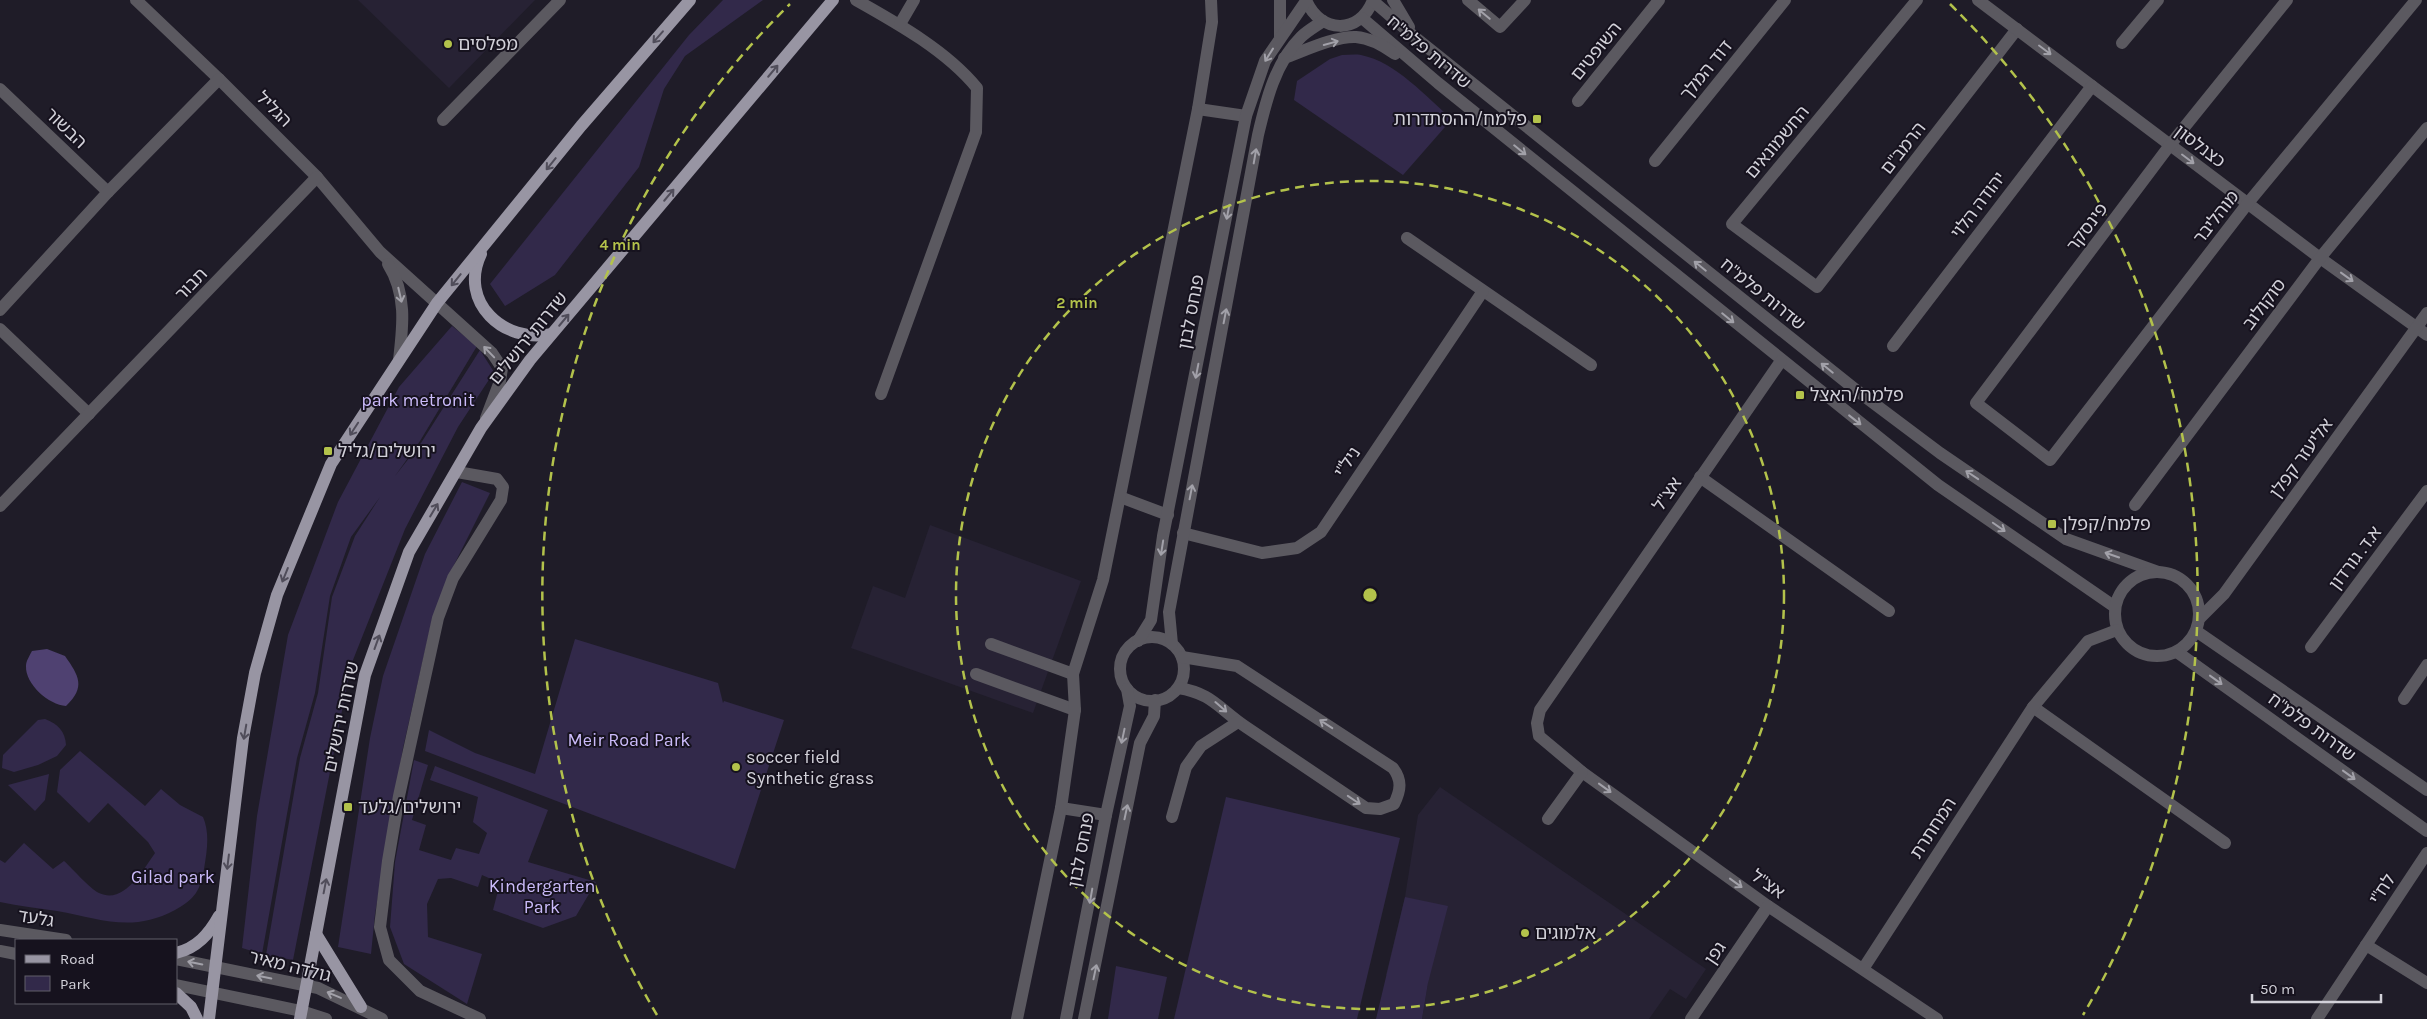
<svg xmlns="http://www.w3.org/2000/svg" width="2427" height="1019" font-family="Karla,'Noto Sans Hebrew',sans-serif">
<style>
.built{fill:#272234}
.green{fill:#32294a}
.water{fill:#4f4171}
.lines{fill:none;stroke-linecap:round;stroke-linejoin:round}
.minor{stroke:#5b5960;stroke-width:12}
.major{stroke:#9895a3;stroke-width:12}
.oneway{stroke:#a2a1a9}
.oneway2{stroke:#504d5a}
.ring{fill:none;stroke:#b3c24b;stroke-width:2.5;stroke-dasharray:9 6}
.poi-dot{fill:#b3c24b;stroke:#16121e;stroke-width:2}
.labels{text-anchor:middle;stroke-width:4;stroke-linejoin:round;paint-order:stroke}
.poi-label{font-size:18px;fill:#d2d1d9;stroke:#16121e;text-anchor:start}
.street-label{font-size:18px;fill:#d2d1d9;stroke:#16121e}
.park-label{font-size:18px;fill:#cbbbfa;stroke:#16121e}
.centre{fill:#b3c24b;stroke:#16121e;stroke-width:2.5}
.ring-label{font-size:15px;text-anchor:middle;font-weight:bold;fill:#b3c24b;stroke:#16121e;stroke-width:4;stroke-linejoin:round;paint-order:stroke}
</style>
<rect width="100%" height="100%" fill="#1f1c28"/>
<g class="built">
<path d="M358 0H535L449 88Z"/>
<path d="M930 525 1081 581 1033 713 851 648 873 586 905 598Z"/>
<path d="M1440 787 1706 969 1686 999 1670 989 1649 1019H1422L1428 983 1386 975 1405 897 1418 815Z"/>
</g>
<g class="green">
<path d="M723 0H763L685 56 664 89 639 167 555 275 505 306 490 284 689 35Z"/>
<path d="M1342 55C1348 55 1355 54 1361 55 1396 62 1426 97 1452 119L1403 175 1294 100 1297 81 1330 59Z"/>
<path d="M452 326 477 346 420 441 395 476 421 443 480 350 494 372 458 427 405 529 351 665 293 960 266 955 300 758 318 693 332 597 355 536 380 497 351 537 330 596 315 693 297 758 262 954 242 948 257 816 288 635 338 502 399 387Z"/>
<path d="M462 482 490 493 454 565 432 620 403 748 375 914 371 954 338 947 370 738 383 676 425 554Z"/>
<path d="M575 639 718 683 723 703 724 701 784 720 735 869 425 751 429 730 475 753 535 774Z"/>
<path d="M45 719C58 724 65 731 66 745L57 756 38 765 14 772 2 768 3 755 38 720Z"/>
<path d="M80 751 145 806 161 789 180 805 203 817C210 833 207 851 204 869 200 891 195 899 175 910 132 933 101 919 57 911 38 908 19 906 0 902V860L5 863 24 843 53 869 64 861C73 869 89 888 99 893 124 905 143 870 155 853L148 842 108 803 89 823 57 792 60 770Z"/>
<path d="M414 760 428 765 412 820 426 825 419 850 451 860 456 848 479 854 487 833 473 822 478 797 430 780 435 766 548 810 528 862 596 882 576 916 543 928 493 910 500 883 482 875 478 887 451 878 438 879 427 904 428 937 482 954 467 1004 404 964 390 927 395 862Z"/>
<path d="M49 774 45 800 35 811 8 785Z"/>
<path d="M1226 797 1400 838 1357 1019H1174Z"/>
<path d="M1405 897 1448 906 1428 983 1422 1019H1376Z"/>
<path d="M1116 966 1167 977 1158 1019H1108Z"/>
</g>
<path class="water" d="M47 649 65 656C79 676 86 687 66 706 49 705 25 684 26 666 26 661 30 655 32 651Z"/>
<g class="lines">
<g class="minor">
<path d="M136 0 219 79 317 177 380 252 492 353 502 368 500 381 486 418"/>
<path d="M856 0C897 23 947 51 977 88L976 132 881 394"/>
<path d="M1306 0C1320 34 1360 35 1373 0"/>
<path d="M1393 0 1409 27"/>
<path d="M1468 0 1500 27 1525 0"/>
<path d="M1917 0 1732 224 1817 287 2017 29"/>
<path d="M1978 0 2320 258 2427 335"/>
<path d="M2287 0 2170 145 1976 403 2050 460 2248 203 2416 0"/>
<path d="M1373 1 1417 39 1856 390 1940 453 2066 539 2158 572"/>
<path d="M1362 18 1438 83 1938 485 2115 607"/>
<path d="M900 24 914 0"/>
<path d="M1280 37V0"/>
<path d="M2122 43 2158 0"/>
<path d="M1284 58C1304 51 1335 36 1356 37 1369 38 1384 46 1395 54"/>
<path d="M0 89 108 192"/>
<path d="M1578 101 1659 0"/>
<path d="M1198 109 1246 116"/>
<path d="M443 120 560 0"/>
<path d="M1655 161 1785 0"/>
<path d="M1407 238 1591 365"/>
<path d="M388 264C407 294 403 326 399 360"/>
<path d="M0 310 108 192 219 79"/>
<path d="M0 329 89 414"/>
<path d="M1893 346 2092 86"/>
<path d="M1781 361 1540 710 1537 723 1539 736 1582 772 1768 906 1937 1019"/>
<path d="M457 472 497 479 503 487 501 500 453 578 438 618 399 796 388 861 380 927 389 960 420 991 480 1019"/>
<path d="M1700 477 1889 611"/>
<path d="M1120 497 1168 515"/>
<path d="M2135 505 2320 258 2427 128"/>
<path d="M0 506 317 177"/>
<path d="M1183 533 1262 553 1297 548 1321 532 1483 291"/>
<circle cx="2157" cy="614" r="42"/>
<path d="M2199 619 2224 594 2427 313"/>
<path d="M2196 631 2427 790"/>
<circle cx="1152" cy="669" r="32"/>
<path d="M1138 641 1151 620 1163 536 1246 116 1265 61 1306 1"/>
<path d="M991 644 1073 674"/>
<path d="M1172 644 1169 612 1258 135C1266 101 1275 63 1301 37 1307 31 1316 26 1323 21"/>
<path d="M2311 647 2427 491"/>
<path d="M2177 652 2427 831"/>
<path d="M976 674 1075 710"/>
<path d="M1178 688C1212 693 1219 709 1246 727 1286 754 1326 781 1366 808L1380 809 1394 804C1401 790 1402 780 1393 768L1237 666 1182 657"/>
<path d="M2404 699 2427 665"/>
<path d="M2033 707 2225 843"/>
<path d="M1061 808 1106 815"/>
<path d="M1172 817 1186 767 1201 746 1238 722"/>
<path d="M1548 819 1582 772"/>
<path d="M0 930 66 940"/>
<path d="M2366 945 2427 983"/>
<path d="M0 951 16 954"/>
<path d="M176 959 318 988 382 1019"/>
<path d="M1863 969 2033 707 2088 641 2117 630"/>
<path d="M176 985 301 1011 326 1019"/>
<path d="M1017 1019 1061 808 1075 710 1073 674 1103 580 1198 109 1212 22 1211 0"/>
<path d="M1066 1019 1106 815 1130 706 1127 689"/>
<path d="M1084 1019 1140 743 1154 716 1155 700"/>
<path d="M1691 1019 1768 906"/>
<path d="M2317 1019 2427 853"/>
</g>
<g class="major">
<path d="M481 254C458 302 504 344 551 334"/>
<path d="M316 934 361 1007"/>
<path d="M176 953C197 948 209 934 219 916"/>
<path d="M176 993 191 1007 197 1019"/>
<path d="M209 1019 243 738 255 673 277 595 331 464 437 303 581 126 690 0"/>
<path d="M300 1019 365 675 409 552 481 428 530 360 833 0"/>
</g>
</g>
<defs><path id="oneway-shaft" d="M-6 0H5M1.5-3L5.5 0L1.5 3" fill="none" stroke-width="1.6" stroke-linecap="round" stroke-linejoin="round" transform="scale(1.25)"/></defs>
<g class="oneway">
<use href="#oneway-shaft" transform="translate(1484 14) rotate(-140)"/>
<use href="#oneway-shaft" transform="translate(1331 43) rotate(-15)"/>
<use href="#oneway-shaft" transform="translate(2045 50) rotate(37)"/>
<use href="#oneway-shaft" transform="translate(1269 55) rotate(122)"/>
<use href="#oneway-shaft" transform="translate(1520 150) rotate(39)"/>
<use href="#oneway-shaft" transform="translate(1255 156) rotate(-80)"/>
<use href="#oneway-shaft" transform="translate(2188 159) rotate(37)"/>
<use href="#oneway-shaft" transform="translate(1228 212) rotate(101)"/>
<use href="#oneway-shaft" transform="translate(1700 266) rotate(-141)"/>
<use href="#oneway-shaft" transform="translate(2347 277) rotate(36)"/>
<use href="#oneway-shaft" transform="translate(400 295) rotate(77)"/>
<use href="#oneway-shaft" transform="translate(1225 316) rotate(-79)"/>
<use href="#oneway-shaft" transform="translate(1728 318) rotate(39)"/>
<use href="#oneway-shaft" transform="translate(489 352) rotate(-134)"/>
<use href="#oneway-shaft" transform="translate(1827 368) rotate(-141)"/>
<use href="#oneway-shaft" transform="translate(1197 371) rotate(101)"/>
<use href="#oneway-shaft" transform="translate(1855 420) rotate(38)"/>
<use href="#oneway-shaft" transform="translate(1972 475) rotate(-146)"/>
<use href="#oneway-shaft" transform="translate(1191 492) rotate(-79)"/>
<use href="#oneway-shaft" transform="translate(1999 527) rotate(35)"/>
<use href="#oneway-shaft" transform="translate(1162 548) rotate(99)"/>
<use href="#oneway-shaft" transform="translate(2112 555) rotate(-161)"/>
<use href="#oneway-shaft" transform="translate(2216 680) rotate(36)"/>
<use href="#oneway-shaft" transform="translate(1221 707) rotate(41)"/>
<use href="#oneway-shaft" transform="translate(1326 724) rotate(-147)"/>
<use href="#oneway-shaft" transform="translate(1123 736) rotate(102)"/>
<use href="#oneway-shaft" transform="translate(2349 775) rotate(36)"/>
<use href="#oneway-shaft" transform="translate(1605 788) rotate(36)"/>
<use href="#oneway-shaft" transform="translate(1354 800) rotate(34)"/>
<use href="#oneway-shaft" transform="translate(1126 812) rotate(-78)"/>
<use href="#oneway-shaft" transform="translate(1736 883) rotate(36)"/>
<use href="#oneway-shaft" transform="translate(1091 896) rotate(100)"/>
<use href="#oneway-shaft" transform="translate(195 963) rotate(-169)"/>
<use href="#oneway-shaft" transform="translate(1095 972) rotate(-78)"/>
<use href="#oneway-shaft" transform="translate(264 977) rotate(-168)"/>
<use href="#oneway-shaft" transform="translate(334 995) rotate(-157)"/>
</g>
<g class="oneway2">
<use href="#oneway-shaft" transform="translate(658 37) rotate(131)"/>
<use href="#oneway-shaft" transform="translate(773 71) rotate(-50)"/>
<use href="#oneway-shaft" transform="translate(551 164) rotate(129)"/>
<use href="#oneway-shaft" transform="translate(669 195) rotate(-50)"/>
<use href="#oneway-shaft" transform="translate(456 280) rotate(129)"/>
<use href="#oneway-shaft" transform="translate(564 320) rotate(-50)"/>
<use href="#oneway-shaft" transform="translate(354 429) rotate(123)"/>
<use href="#oneway-shaft" transform="translate(434 510) rotate(-59)"/>
<use href="#oneway-shaft" transform="translate(285 575) rotate(112)"/>
<use href="#oneway-shaft" transform="translate(377 642) rotate(-70)"/>
<use href="#oneway-shaft" transform="translate(245 732) rotate(100)"/>
<use href="#oneway-shaft" transform="translate(228 862) rotate(97)"/>
<use href="#oneway-shaft" transform="translate(325 886) rotate(-79)"/>
</g>
<g class="ring">
<circle cx="1370" cy="595" r="414"/>
<path d="M657 1015A828 828 0 0 1 790 4M1950 4A828 828 0 0 1 2083 1015"/>
</g>
<g class="poi-dot">
<circle cx="448" cy="44" r="5"/>
<rect x="1532" y="114" width="10" height="10" rx="2.5"/>
<rect x="1795" y="390" width="10" height="10" rx="2.5"/>
<rect x="323" y="446" width="10" height="10" rx="2.5"/>
<rect x="2047" y="519" width="10" height="10" rx="2.5"/>
<circle cx="736" cy="767" r="5"/>
<rect x="343" y="802" width="10" height="10" rx="2.5"/>
<circle cx="1525" cy="933" r="5"/>
</g>
<g class="labels">
<g class="poi-label">
<text x="458" y="50">מפלסים</text>
<text x="1527" y="125" text-anchor="end">פלמח/ההסתדרות</text>
<text x="1810" y="401">פלמח/האצל</text>
<text x="338" y="457">ירושלים/גליל</text>
<text x="2062" y="530">פלמח/קפלן</text>
<text x="746" y="763">soccer field<tspan x="746" dy="21">Synthetic grass</tspan></text>
<text x="358" y="813">ירושלים/גלעד</text>
<text x="1535" y="939">אלמוגים</text>
</g>
<g class="street-label">
<text transform="translate(1596 51) rotate(-51)" y="6">השופטים</text>
<text transform="translate(1429 52) rotate(40)" y="6">שדרות פלמ"ח</text>
<text transform="translate(1706 70) rotate(-51)" y="6">דוד המלך</text>
<text transform="translate(274 109) rotate(45)" y="6">הגליל</text>
<text transform="translate(66 128) rotate(44)" y="6">הבשור</text>
<text transform="translate(1777 142) rotate(-50)" y="6">החשמונאים</text>
<text transform="translate(2200 146) rotate(37)" y="6">כצנלסון</text>
<text transform="translate(1903 148) rotate(-52)" y="6">הרמב"ם</text>
<text transform="translate(1978 205) rotate(-53)" y="6">יהודה הלוי</text>
<text transform="translate(2216 217) rotate(-52)" y="6">מוהליבר</text>
<text transform="translate(2087 227) rotate(-53)" y="6">פינסקר</text>
<text transform="translate(191 284) rotate(-46)" y="6">תבור</text>
<text transform="translate(1763 294) rotate(39)" y="6">שדרות פלמ"ח</text>
<text transform="translate(2264 304) rotate(-53)" y="6">סוקולוב</text>
<text transform="translate(1191 312) rotate(-79)" y="6">פנחס לבון</text>
<text transform="translate(528 338) rotate(-51)" y="6">שדרות ירושלים</text>
<text transform="translate(2301 458) rotate(-54)" y="6">אליעזר קפלן</text>
<text transform="translate(1347 462) rotate(-56)" y="6">ניל"י</text>
<text transform="translate(1667 494) rotate(-56)" y="6">אצ"ל</text>
<text transform="translate(2355 558) rotate(-53)" y="6">א.ד. גורדון</text>
<text transform="translate(341 717) rotate(-78)" y="6">שדרות ירושלים</text>
<text transform="translate(2312 727) rotate(36)" y="6">שדרות פלמ"ח</text>
<text transform="translate(1933 828) rotate(-57)" y="6">המחתרת</text>
<text transform="translate(1081 850) rotate(-79)" y="6">פנחס לבון</text>
<text transform="translate(1768 884) rotate(35)" y="6">אצ"ל</text>
<text transform="translate(2382 889) rotate(-57)" y="6">לח"י</text>
<text transform="translate(36 918) rotate(9)" y="6">גלעד</text>
<text transform="translate(1715 953) rotate(-56)" y="6">גפן</text>
<text transform="translate(290 966) rotate(14)" y="6">גולדה מאיר</text>
</g>
<g class="park-label">
<text x="418" y="406">park metronit</text>
<text x="629" y="746">Meir Road Park</text>
<text x="173" y="883">Gilad park</text>
<text x="542" y="892">Kindergarten<tspan x="542" dy="21">Park</tspan></text>
</g>
</g>
<circle cx="1370" cy="595" r="8" class="centre"/>
<g class="ring-label">
<text x="620" y="250">4 min</text>
<text x="1077" y="308">2 min</text>
</g>
<rect x="15" y="939" width="162" height="65" fill="#16121e" stroke="#615e69"/>
<rect x="25" y="955" width="25" height="8" fill="#9895a3" stroke="#615e69"/>
<text x="60" y="964" font-size="15" fill="#d2d1d9">Road</text>
<rect x="25" y="976" width="25" height="15" fill="#32294a" stroke="#615e69"/>
<text x="60" y="989" font-size="15" fill="#d2d1d9">Park</text>
<path d="M2252 994v8h129v-8" fill="none" stroke="#d2d1d9" stroke-width="2.5"/>
<text x="2260" y="994" font-size="15" fill="#d2d1d9" stroke="#16121e" stroke-width="4" paint-order="stroke">50 m</text>
</svg>
